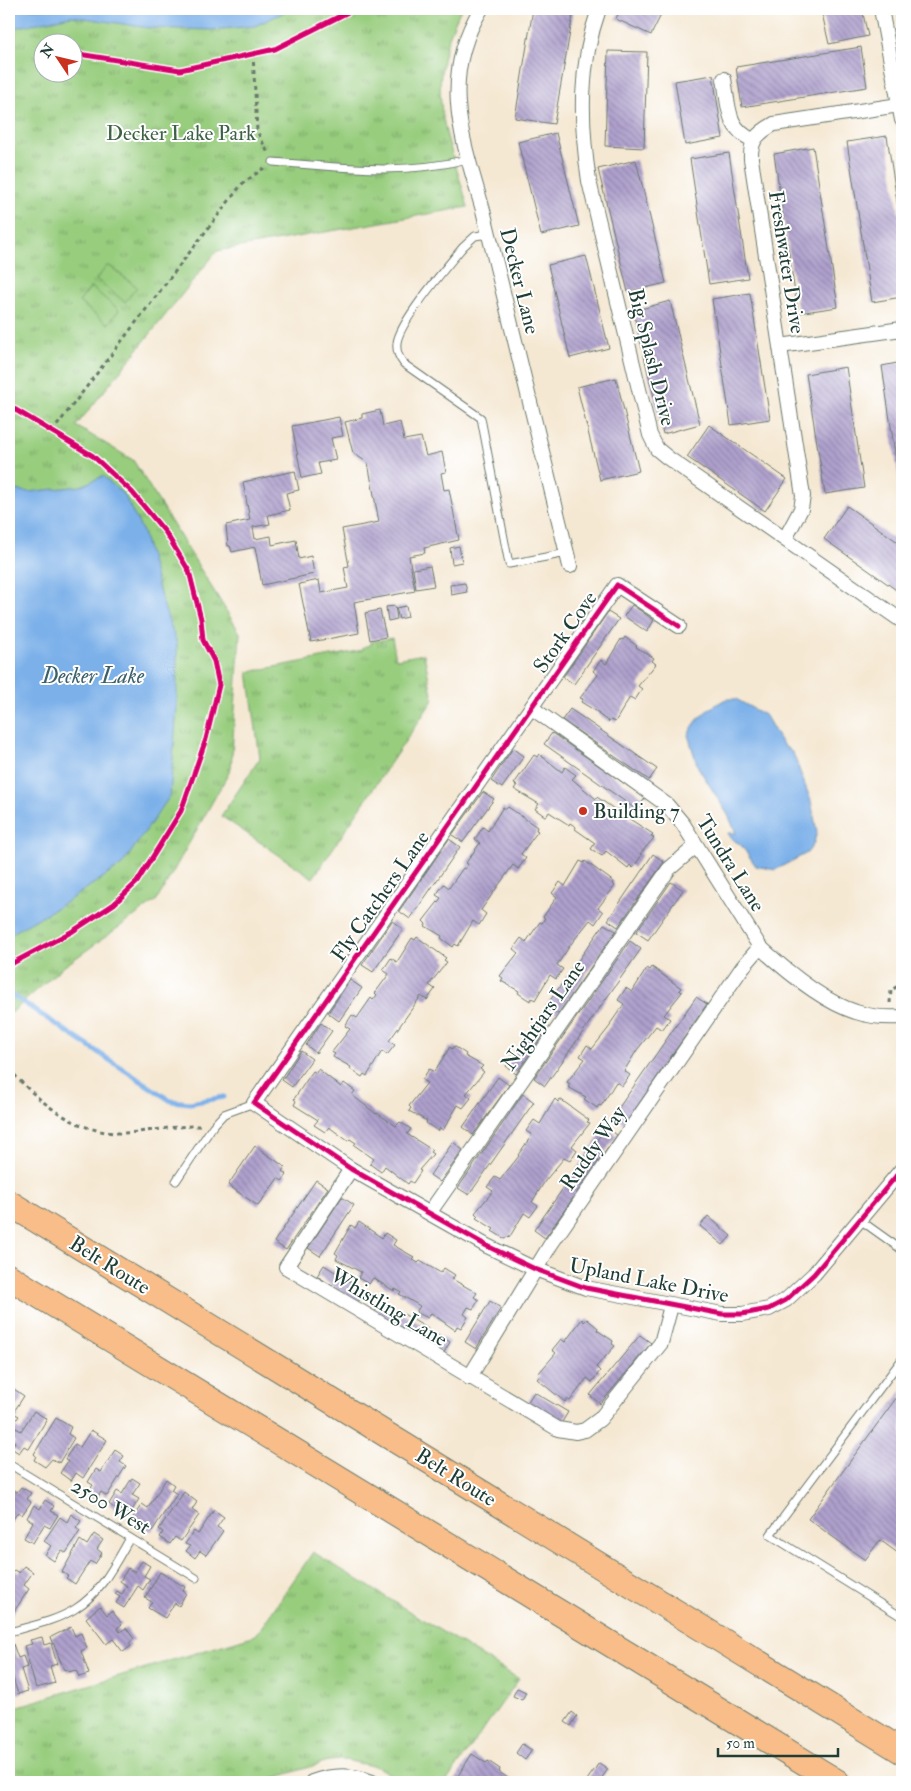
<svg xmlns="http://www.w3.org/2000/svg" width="911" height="1791" font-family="'IM FELL Double Pica',serif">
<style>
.grass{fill:url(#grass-tufts);stroke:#5c8559;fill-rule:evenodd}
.garden{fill:#98cd7e;stroke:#5c8559}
.water{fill:#7cb0e9;stroke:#4e768e}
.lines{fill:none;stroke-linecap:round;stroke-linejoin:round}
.stream{stroke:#7cb0e9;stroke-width:5}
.building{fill:url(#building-back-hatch)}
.lane-casing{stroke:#6a796c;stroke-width:9}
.street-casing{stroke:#6a796c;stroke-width:16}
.highway-casing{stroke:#6a796c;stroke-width:27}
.path{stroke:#6a796c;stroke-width:3;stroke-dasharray:4 4;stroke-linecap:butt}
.lane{stroke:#fff;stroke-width:7}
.street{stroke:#fff;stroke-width:14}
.highway{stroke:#f8bd88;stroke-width:25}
.cycleway-casing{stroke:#fff;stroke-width:8}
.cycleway{stroke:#d6006c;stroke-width:5}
.poi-dot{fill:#c8321e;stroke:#fff;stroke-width:2}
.labels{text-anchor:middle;stroke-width:4;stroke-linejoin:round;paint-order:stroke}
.park-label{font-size:21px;fill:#3d6146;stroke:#fff}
.street-label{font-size:21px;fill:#1f3d34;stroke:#fff}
.poi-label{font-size:21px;fill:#1f3d34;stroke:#fff;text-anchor:start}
.water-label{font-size:22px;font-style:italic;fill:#3b606a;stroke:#fff}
</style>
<defs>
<pattern id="grass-tufts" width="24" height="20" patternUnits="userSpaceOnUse" patternTransform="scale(1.25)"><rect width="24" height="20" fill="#98cd7e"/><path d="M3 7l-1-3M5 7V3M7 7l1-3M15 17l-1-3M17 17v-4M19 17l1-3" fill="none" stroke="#7ba868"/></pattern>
<pattern id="building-back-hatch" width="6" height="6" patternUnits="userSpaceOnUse" patternTransform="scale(1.25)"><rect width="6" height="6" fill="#afa0cd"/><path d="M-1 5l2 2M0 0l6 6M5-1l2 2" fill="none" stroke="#8e84a7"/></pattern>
</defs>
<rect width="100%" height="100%" fill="#fff"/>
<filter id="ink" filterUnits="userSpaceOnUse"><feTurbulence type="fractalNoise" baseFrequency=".02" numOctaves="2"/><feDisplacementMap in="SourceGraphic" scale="10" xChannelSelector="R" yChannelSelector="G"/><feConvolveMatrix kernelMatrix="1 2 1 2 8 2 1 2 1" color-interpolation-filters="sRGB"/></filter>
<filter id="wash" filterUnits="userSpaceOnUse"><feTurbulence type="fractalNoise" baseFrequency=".0096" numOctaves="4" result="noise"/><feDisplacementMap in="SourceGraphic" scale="20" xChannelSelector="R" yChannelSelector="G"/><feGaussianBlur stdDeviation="1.12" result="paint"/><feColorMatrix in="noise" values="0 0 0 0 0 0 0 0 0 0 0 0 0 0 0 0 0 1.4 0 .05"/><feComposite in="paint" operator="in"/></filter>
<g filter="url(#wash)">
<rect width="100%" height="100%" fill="#f5e8d3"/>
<g class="grass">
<path d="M9 9H461C422 89 446 129 468 207L217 251 76 426 133 460 240 633 231 769 157 900 59 970 9 1015ZM42 42H72V72H42Z"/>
<path d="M392 638 396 659 424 654 433 700 313 878 221 816 260 758 248 672 363 650V647L371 645V642Z"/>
<path d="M313 1552 519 1679 446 1782H404L377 1767 345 1760 328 1761 262 1782H9V1709L256 1635Z"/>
</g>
<g class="garden">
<path d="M108 265 137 287 125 302 96 279Z"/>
<path d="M91 287 119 310 108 324 79 302Z"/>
</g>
<g class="water">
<path d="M9 9H291L255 26 212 30 149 28 71 16 9 29Z"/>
<path d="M103 476 124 495 143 532 163 604 177 643V707L170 796 122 865 63 904 9 935V489L28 492 81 486Z"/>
<path d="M726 699H736L766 716 782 744 793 753 811 801 817 832 813 845 807 853 775 870 756 866 741 845 729 837 728 833H736L728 815 698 767 688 735C697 717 707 709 726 699Z"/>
</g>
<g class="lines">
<path class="stream" d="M9 993 171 1101 190 1103 224 1097"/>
</g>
<g id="blocks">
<g class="building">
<path d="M533 9H574L554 124 515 118Z"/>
<path d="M620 9H664L651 35 616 19Z"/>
<path d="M821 9H862L868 36 829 44Z"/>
<path d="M897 9H902V31H901Z"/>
<path d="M861 47 867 87 742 107 736 67Z"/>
<path d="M608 51 647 52 644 148 605 146Z"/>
<path d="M713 75 723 138 685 145 675 81Z"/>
<path d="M556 133 579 226 541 235 518 142Z"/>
<path d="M887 136 902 234V297L872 302 847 142Z"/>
<path d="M813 147 838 307 798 313 774 154Z"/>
<path d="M729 153 748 278 709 284 690 159Z"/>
<path d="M636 160 666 283 628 292 598 169Z"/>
<path d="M586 256 609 348 570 358 548 265Z"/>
<path d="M750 293 770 419 731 425 712 299Z"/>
<path d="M670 301 700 424 663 434 633 311Z"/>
<path d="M902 362V494H901L882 366Z"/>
<path d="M846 367 864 488 825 494 806 374Z"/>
<path d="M616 378 639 471 600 480 577 387Z"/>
<path d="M380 410 383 426 400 422 404 440 421 437 426 456 442 452 446 472 441 473 444 490 449 489 459 540 424 548 425 553 409 556 415 591 354 602 359 633 311 642 299 584 319 580 321 593 348 588 344 567 349 566 342 529 379 522 368 463 353 453 345 422 362 418V414Z"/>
<path d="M339 417 343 436 331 438 336 460 318 463 321 474 302 478 292 426Z"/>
<path d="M709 425 787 479 765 511 687 457Z"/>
<path d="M295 471 299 490 286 493 290 510 268 515 270 524 253 527 255 539 271 536 272 545 296 540 299 559 311 556 314 574 262 585 255 547 232 552 230 546H228L226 525 250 520 243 482Z"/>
<path d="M847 506 902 545V594L824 539Z"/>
<path d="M459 546 462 562 452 564 450 548Z"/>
<path d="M430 566 434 586 416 589 413 569Z"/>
<path d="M465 583 467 592 451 595 450 585Z"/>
<path d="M632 605 654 620 647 632 624 616Z"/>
<path d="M395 606 397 619 388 621 386 607Z"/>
<path d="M406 606 408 617 399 619 396 608Z"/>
<path d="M380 610 386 637 370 640 365 613Z"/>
<path d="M608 612 619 619 574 684 563 677Z"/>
<path d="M625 637 637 646 636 647 654 658 652 661 656 664 638 686 642 689 635 700 630 697 615 722 611 720 609 722 598 714 599 713 581 702 583 699 580 698 598 675 593 671 601 660 606 664 621 639 623 640Z"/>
<path d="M570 709 657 769 649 780 562 720Z"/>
<path d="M552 733 645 798 637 810 544 744Z"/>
<path d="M513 748 524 756 502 788 491 781Z"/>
<path d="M539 754 562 772 565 767 576 775 572 779 596 799 597 797 617 811 621 806 631 813 628 818 653 834 651 836 654 838 640 854 642 855 633 868 630 865 628 868 606 851 602 856 591 849 595 843 575 829 576 827 570 823 569 825 549 812 546 817 535 809 539 804 514 789 517 785 514 784 534 755 537 757Z"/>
<path d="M483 792 494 799 463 842 452 835Z"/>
<path d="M503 807 506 809 508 807 537 827 536 830 538 831 521 854 526 858 518 869 513 865 481 910 486 914 479 925 473 921 458 946 455 944 453 947 441 938 442 936 425 926 426 924 423 921 441 898 436 895 444 884 449 888 463 868 465 869 468 864 466 863 480 843 475 839 483 827 488 831Z"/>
<path d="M449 839 460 847 410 919 399 911Z"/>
<path d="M653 854 664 862 618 927 608 920Z"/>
<path d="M580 861 584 863 585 861 614 882 613 884 615 886 598 908 603 912 595 924 590 920 571 944 557 965 563 969 556 979 550 975 535 1000 532 998 530 1001 518 993 519 991 501 981 503 978 500 976 518 953 513 949 521 938 526 942 540 922 542 923 545 918 543 917 557 897 552 893 560 882 565 886Z"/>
<path d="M671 882 683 890 648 940 636 932Z"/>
<path d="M392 921 403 929 373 972 362 965Z"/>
<path d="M604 924 616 931 558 1014 546 1006Z"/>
<path d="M417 937 446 958 444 960 447 962 429 985 435 989 427 1000 421 996 389 1041 395 1045 387 1055 382 1051 367 1076 364 1074 362 1077 350 1069 351 1067 333 1057 335 1054 332 1052 350 1029 345 1026 352 1015 357 1018 371 998 373 1000 377 995 375 993 389 974 383 970 391 958 397 962 412 938 415 940Z"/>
<path d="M630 941 641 949 545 1086 534 1078Z"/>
<path d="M652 967 681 988 679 990 682 992 664 1015 670 1019 662 1030 656 1026 637 1050 624 1071 630 1075 622 1086 616 1082 601 1106 599 1105 597 1108 584 1099 586 1097 568 1087 570 1084 567 1082 585 1059 580 1056 587 1045 592 1049 611 1025 610 1024 624 1004 618 1000 626 988 632 992 647 968 650 970Z"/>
<path d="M350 980 362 988 339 1021 328 1013Z"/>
<path d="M696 997 707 1004 625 1124 613 1116Z"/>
<path d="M537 1022 547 1029 516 1074 506 1066Z"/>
<path d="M321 1023 332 1031 316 1053 306 1045Z"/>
<path d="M454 1046 466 1054 465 1056 483 1066 480 1069 484 1072 466 1094 471 1098 463 1108 458 1105 443 1130 440 1128 438 1131 426 1123 427 1121 409 1111 411 1108 409 1106 427 1083 422 1080 429 1069 434 1072 450 1047 452 1049Z"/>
<path d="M301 1051 312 1059 292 1087 282 1080Z"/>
<path d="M318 1069 341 1087 344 1083 355 1091 352 1095 376 1114 377 1113 396 1126 400 1122 411 1129 407 1134 432 1150 430 1152 433 1154 419 1170 421 1171 413 1183 410 1181 408 1184 385 1166 381 1172 370 1164 374 1159 354 1145 356 1143 350 1139 348 1141 329 1127 325 1132 314 1125 318 1120 294 1105 296 1101 294 1099 302 1087 313 1071 316 1073Z"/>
<path d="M498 1077 509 1085 473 1135 463 1127Z"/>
<path d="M523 1094 534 1102 469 1195 458 1188Z"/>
<path d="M555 1099 558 1102 560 1099 589 1120 587 1122 590 1123 572 1146 577 1150 570 1161 564 1158 545 1181 532 1202 538 1206 530 1217 524 1213 509 1238 507 1236 505 1239 492 1231 494 1229 476 1218 478 1216 475 1213 493 1191 487 1187 495 1177 500 1180 519 1156 518 1155 532 1135 526 1131 534 1120 540 1124Z"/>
<path d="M606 1127 617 1135 545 1238 534 1230Z"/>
<path d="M453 1142 463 1150 440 1182 430 1175Z"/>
<path d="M255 1146 285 1167 282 1171 287 1175 282 1181 278 1178 258 1206 228 1185Z"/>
<path d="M316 1180 328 1188 286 1250 274 1242Z"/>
<path d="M342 1197 354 1205 320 1256 308 1248Z"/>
<path d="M708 1216 731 1236 723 1245 700 1226Z"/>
<path d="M359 1222 382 1238 385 1233 396 1240 393 1245 414 1257 412 1259 418 1263 420 1261 441 1273 444 1268 455 1275 452 1279 477 1293 474 1297 479 1300 473 1309 468 1307 464 1314 468 1317 461 1328 457 1326 455 1330 431 1313 428 1318 416 1312 420 1306 399 1294 401 1292 395 1289 394 1291 373 1278 369 1284 358 1278 361 1272 336 1259 338 1255 335 1253 351 1225 355 1228Z"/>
<path d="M324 1265 365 1291 358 1302 317 1276Z"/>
<path d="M382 1301 450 1342 443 1354 375 1312Z"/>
<path d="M490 1301 501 1308 476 1349 465 1342Z"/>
<path d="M582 1319 584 1322 587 1319 598 1328 597 1330 613 1341 612 1344 615 1346 596 1367 600 1371 592 1382 587 1378 570 1401 567 1399 565 1402 537 1379 540 1376 538 1374 556 1353 552 1350 561 1339 565 1342Z"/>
<path d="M640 1335 651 1343 600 1404 590 1395Z"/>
<path d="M14 1389 24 1396 13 1413 19 1416 10 1429 9 1395Z"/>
<path d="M902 1390V1493L899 1497 902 1499V1556L880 1540 865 1560 808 1519Z"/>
<path d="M534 1392 568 1412 561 1424 527 1403Z"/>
<path d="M34 1411 47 1419 29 1449 24 1446 19 1453 11 1448 15 1442 10 1439 16 1428 21 1431Z"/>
<path d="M56 1418 71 1427 68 1434 74 1438 59 1463 52 1459 45 1467 34 1460 36 1456 34 1454Z"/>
<path d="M91 1430 107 1440 83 1478 76 1473 71 1481 60 1473 68 1461 65 1459 75 1444 80 1447Z"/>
<path d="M115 1450 124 1456 120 1462 126 1466 107 1496 101 1492 97 1498 88 1493 93 1485 88 1482 96 1469 101 1472Z"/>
<path d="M132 1478 140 1483 132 1495 139 1499 131 1512 124 1507 120 1513 109 1504 117 1491 122 1494Z"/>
<path d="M166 1479 174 1485 171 1490 177 1494 152 1531 146 1528 144 1531 135 1526 137 1523 132 1519 142 1504 148 1508Z"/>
<path d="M21 1487 31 1493 27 1499 31 1502 22 1515 18 1512 9 1525V1491L11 1488 17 1492Z"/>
<path d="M184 1492 197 1502 192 1510 199 1515 181 1541 175 1537 170 1544 160 1537 163 1532 159 1529Z"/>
<path d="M45 1500 54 1506 51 1511 58 1515 50 1528 44 1525 33 1543 24 1538 33 1522 27 1518 34 1505 40 1509Z"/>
<path d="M214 1510 224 1517 217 1527 223 1531 206 1555 200 1551 195 1558 186 1551 190 1546 185 1544 194 1531 198 1534Z"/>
<path d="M71 1514 81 1521 76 1528 80 1531 66 1553 62 1550 54 1561 45 1555 51 1546 44 1541 60 1517 67 1522Z"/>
<path d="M94 1534 103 1540 97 1549 102 1553 95 1564 90 1561 75 1584 66 1578 68 1576 62 1572 80 1540 87 1545Z"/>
<path d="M142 1561 150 1566 144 1576 150 1579 143 1590 138 1586 124 1608 116 1603 120 1597 115 1594 117 1591 122 1594 127 1586 120 1581 128 1568 135 1572Z"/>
<path d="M24 1566 33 1572 24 1585 29 1589 11 1616 9 1614V1577L14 1570 19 1573Z"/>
<path d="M160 1572 185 1587 183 1591 186 1593 179 1606 175 1603 165 1618 148 1608 152 1602 145 1598Z"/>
<path d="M100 1606 107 1615 112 1611 122 1624 117 1628 120 1632 126 1628 134 1639 129 1643 131 1646 123 1652 113 1639 106 1644 86 1618Z"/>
<path d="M71 1627 75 1636 81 1633 87 1648 81 1651 89 1674 79 1677 76 1670 68 1672 67 1669 64 1670 51 1637Z"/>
<path d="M42 1637 44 1645 51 1643 57 1664 50 1666 55 1683 36 1688 24 1646 32 1644 30 1640Z"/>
<path d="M13 1644 18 1658 23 1656 27 1667 21 1669 28 1691 18 1694 9 1665V1646Z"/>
<path d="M517 1688 526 1692 522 1700 513 1696Z"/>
<path d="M572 1712 577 1716 571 1726 565 1722Z"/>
<path d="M522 1744 532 1750 525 1760 516 1753Z"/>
<path d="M472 1754 486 1763 488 1761 500 1769 499 1772 514 1782H454Z"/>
<path d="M599 1763 608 1769 599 1782H591L587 1780Z"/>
</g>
</g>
</g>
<g filter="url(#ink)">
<use href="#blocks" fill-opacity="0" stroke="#6a796c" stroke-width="1"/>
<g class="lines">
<g class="lane-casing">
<g id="lane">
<path d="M273 162C342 167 400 176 468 159"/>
<path d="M488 234 475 236 463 247C448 265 399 322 397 343 396 351 399 358 404 364L481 418 509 564 567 553"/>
<path d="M176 1181 213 1126 224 1114 254 1103"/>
<path d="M860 1220 902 1250"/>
<path d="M902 1359 770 1535 902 1617"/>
<path d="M9 1464 196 1578"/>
<path d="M9 1632C30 1626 56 1621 75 1609 101 1593 115 1564 130 1538"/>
</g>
</g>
<g class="street-casing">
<g id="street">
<path d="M481 9C439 78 462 138 483 210L570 566"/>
<path d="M599 9C579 65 580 122 589 181L650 435 657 449 668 458 902 621"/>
<path d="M881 9 902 120"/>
<path d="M724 79C729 106 726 128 753 140"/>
<path d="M780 346 902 329"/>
<path d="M785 539 801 509 803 496 751 159C750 140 758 133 774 124L899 105"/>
<path d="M679 626 617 585 254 1103 351 1169 487 1246 535 1269 586 1288 722 1314H742L769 1309 786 1300 814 1274 902 1169"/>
<path d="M532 708 667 805 683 824 760 947C785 970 823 1002 856 1012 871 1017 887 1018 902 1017"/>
<path d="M351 1169 286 1267 558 1429 576 1432 585 1430 600 1419 661 1343 671 1306"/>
<path d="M430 1212 669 869 696 846"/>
<path d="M469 1378 551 1244 742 968 760 947"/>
<path d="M312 1782C331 1775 352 1774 372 1782"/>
</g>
</g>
<g class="highway-casing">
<g id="highway">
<path d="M9 1203 902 1751"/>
<path d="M9 1277 837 1782"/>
</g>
</g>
<g class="path">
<path d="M253 54 257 131 268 153"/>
<path d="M52 432 242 184 264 168"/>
<path d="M890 1003 891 990 902 984"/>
<path d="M9 1069C37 1100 72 1130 115 1133 143 1134 172 1125 200 1126"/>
</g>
<use href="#lane" class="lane"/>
<use href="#street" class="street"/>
<use href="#highway" class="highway"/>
<g class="cycleway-casing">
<g id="cycleway">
<path d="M72 53 180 70 275 49 354 9"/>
<path d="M9 406 93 456 132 492 166 533 189 571 201 619 203 640 214 661 219 685 206 739 181 811 137 882 114 904 73 931 9 965"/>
<path d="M679 626 617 585 254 1103 351 1169 487 1246 535 1269 586 1288 722 1314H742L769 1309 786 1300 814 1274 902 1169"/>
</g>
</g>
<use href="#cycleway" class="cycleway"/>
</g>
</g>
<circle class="poi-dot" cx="583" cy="811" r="5"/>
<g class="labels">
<g class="park-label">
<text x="181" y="140">Decker Lake Park</text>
</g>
<g class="street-label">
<text transform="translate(787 262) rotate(81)" y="7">Freshwater Drive</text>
<text transform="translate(520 281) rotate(76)" y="7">Decker Lane</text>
<text transform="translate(652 357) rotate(76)" y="7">Big Splash Drive</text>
<text transform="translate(565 632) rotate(-55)" y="7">Stork Cove</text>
<text transform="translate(731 863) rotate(58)" y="7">Tundra Lane</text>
<text transform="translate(380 896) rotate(-55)" y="7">Fly Catchers Lane</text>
<text transform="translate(543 1015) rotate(-55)" y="7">Nightjars Lane</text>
<text transform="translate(593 1148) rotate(-55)" y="7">Ruddy Way</text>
<text transform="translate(110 1265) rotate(32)" y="7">Belt Route</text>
<text transform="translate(649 1280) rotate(11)" y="7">Upland Lake Drive</text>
<text transform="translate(389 1307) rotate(31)" y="7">Whistling Lane</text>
<text transform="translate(456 1477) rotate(32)" y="7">Belt Route</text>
<text transform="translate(111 1506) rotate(31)" y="7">2500 West</text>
</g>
<g class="poi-label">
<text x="593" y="818">Building 7</text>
</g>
<g class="water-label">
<text x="93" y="683">Decker Lake</text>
</g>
</g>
<rect width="911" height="1791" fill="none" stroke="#fff" stroke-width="30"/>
<g transform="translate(58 58) rotate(305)"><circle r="24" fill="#ffffff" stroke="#a5b1ae"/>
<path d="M0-4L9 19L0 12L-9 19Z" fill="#c8321e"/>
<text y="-8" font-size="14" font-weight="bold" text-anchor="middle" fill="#1f3d34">N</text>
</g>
<path d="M718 1748v8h120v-8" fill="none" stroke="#1f3d34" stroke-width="2.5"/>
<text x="726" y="1748" font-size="15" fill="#1f3d34" stroke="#ffffff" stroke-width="4" paint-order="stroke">50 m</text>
</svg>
